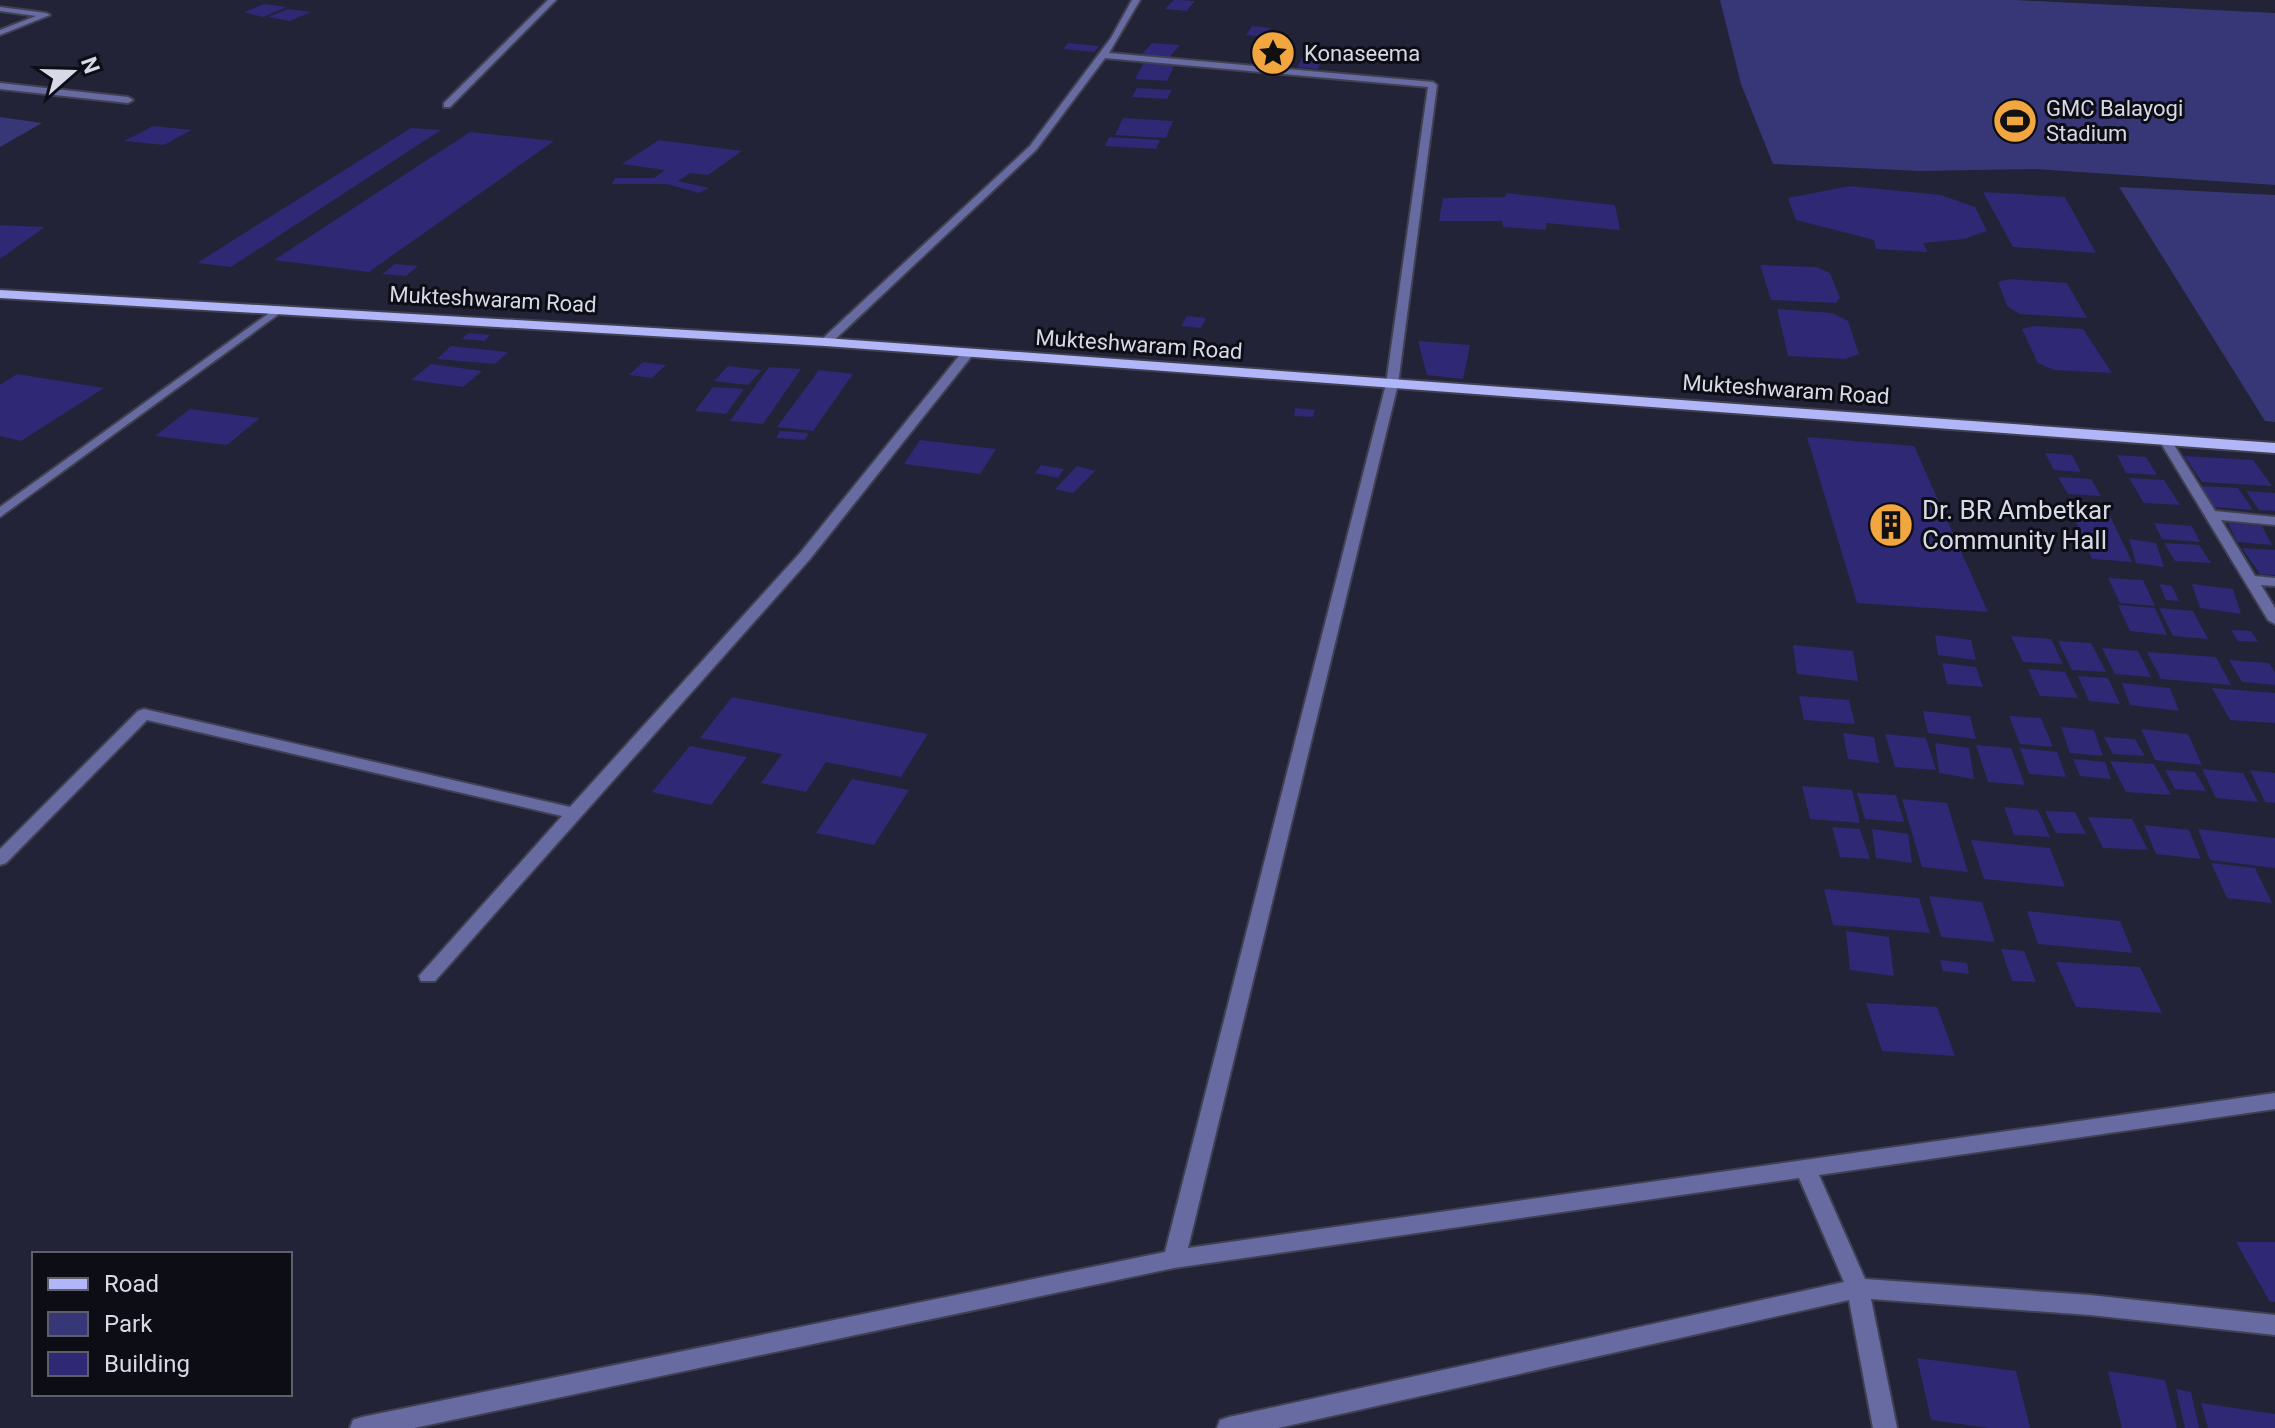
<svg xmlns="http://www.w3.org/2000/svg" width="2275" height="1428" font-family="Roboto,sans-serif">
<style>
.green{fill:#373676}
.building{fill:#2e2875}
.lines{fill:none;stroke-linecap:round;stroke-linejoin:round}
.street-casing{stroke:#3f4052;stroke-width:4}
.primary-casing{stroke:#3f4052;stroke-width:4}
.street{fill:#676ba1;fill-rule:evenodd}
.primary{fill:#b1b6f9;fill-rule:evenodd}
.labels{text-anchor:middle;stroke-width:6;stroke-linejoin:round;paint-order:stroke}
.far-poi-label{font-size:22px;fill:#d8d9e7;stroke:#0d0d16;text-anchor:start}
.far-street-label{font-size:22px;fill:#d8d9e7;stroke:#0d0d16}
.poi-label{font-size:26px;fill:#d8d9e7;stroke:#0d0d16;text-anchor:start}
</style>
<rect width="100%" height="100%" fill="#222336"/>
<g class="green">
<path d="M1720 0H2015L2275 13V185L2035 169 1920 171 1773 164 1741 84Z"/>
<path d="M0 117 42 123 0 147Z"/>
<path d="M2119 187 2275 195V422L2265 421Z"/>
</g>
<g class="building">
<path d="M1174 0H1179L1195 1 1187 11 1165 9Z"/>
<path d="M264 4 287 7 263 17 244 12Z"/>
<path d="M288 9 311 12 290 21 268 17Z"/>
<path d="M1252 26 1270 28 1265 37 1246 35Z"/>
<path d="M1068 43 1099 46 1094 52 1063 49Z"/>
<path d="M1152 43 1180 45 1169 58 1141 55Z"/>
<path d="M1303 57 1323 58 1318 69 1297 67Z"/>
<path d="M1144 62 1175 64 1167 81 1135 79Z"/>
<path d="M1137 88 1172 90 1167 99 1132 97Z"/>
<path d="M1123 118 1173 121 1166 138 1115 135Z"/>
<path d="M153 126 192 130 164 145 124 141Z"/>
<path d="M411 128 441 130 231 267 197 263Z"/>
<path d="M470 132 554 141 369 272 274 260Z"/>
<path d="M1109 137 1160 140 1156 149 1105 146Z"/>
<path d="M659 140 742 151 708 175 690 173 678 181 709 188 699 193 667 184H612L615 178H654L665 170 622 164Z"/>
<path d="M1850 186 1941 195 1975 207 1987 231 1964 239 1923 243 1928 252 1876 249 1874 240 1796 220 1788 198Z"/>
<path d="M1983 192 2065 197 2096 253 2013 247Z"/>
<path d="M1506 193 1615 205 1620 230 1546 223V230L1503 227 1502 221H1439L1443 198 1505 197Z"/>
<path d="M0 225 45 227 0 259Z"/>
<path d="M395 264 418 266 406 276 382 274Z"/>
<path d="M1760 265 1816 267 1830 273 1840 298 1836 303 1771 300Z"/>
<path d="M2009 279 2067 283 2087 318 2020 314 2007 306 1998 282Z"/>
<path d="M1777 309 1832 313 1848 321 1859 354 1845 359 1788 356Z"/>
<path d="M1187 316 1206 318 1201 328 1181 326Z"/>
<path d="M2033 326 2083 329 2112 373 2054 370 2038 363 2022 329Z"/>
<path d="M468 333 490 335 485 341 462 339Z"/>
<path d="M1418 341 1470 345 1463 379 1427 375Z"/>
<path d="M451 346 508 352 495 364 437 359Z"/>
<path d="M643 362 666 365 652 378 629 375Z"/>
<path d="M431 364 482 371 463 387 411 380Z"/>
<path d="M728 366 762 370 748 385 714 381Z"/>
<path d="M769 367 801 369 763 424 730 421Z"/>
<path d="M819 370 853 374 813 431 777 427Z"/>
<path d="M17 374 104 388 21 441 0 436V385Z"/>
<path d="M713 387 744 389 726 414 695 411Z"/>
<path d="M1295 408 1315 410 1313 417 1294 416Z"/>
<path d="M190 409 260 418 227 445 155 436Z"/>
<path d="M780 431 809 433 805 440 776 438Z"/>
<path d="M1807 437 1914 446 1988 612 1857 603Z"/>
<path d="M920 440 996 449 980 474 904 464Z"/>
<path d="M2045 453 2072 455 2081 472 2054 470Z"/>
<path d="M2117 455 2146 457 2157 475 2126 473Z"/>
<path d="M2184 456 2253 460 2272 486 2202 482Z"/>
<path d="M1041 465 1064 469 1058 478 1035 473Z"/>
<path d="M1077 466 1095 471 1073 493 1055 489Z"/>
<path d="M2058 477 2091 479 2101 496 2068 494Z"/>
<path d="M2129 478 2164 480 2180 505 2144 503Z"/>
<path d="M2200 486 2238 488 2253 510 2214 507Z"/>
<path d="M2246 491 2275 493V511L2259 510Z"/>
<path d="M2072 513 2110 516 2132 562 2092 559Z"/>
<path d="M2154 523 2192 526 2200 542 2162 539Z"/>
<path d="M2228 523 2262 526 2272 545 2237 542Z"/>
<path d="M2129 539 2156 543 2164 567 2136 563Z"/>
<path d="M2164 543 2199 545 2211 563 2175 561Z"/>
<path d="M2242 548 2275 550V575L2260 574Z"/>
<path d="M2108 578 2143 580 2155 606 2120 603Z"/>
<path d="M2159 584 2172 586 2179 601 2166 600Z"/>
<path d="M2192 584 2233 589 2241 614 2200 608Z"/>
<path d="M2118 605 2155 608 2167 635 2130 631Z"/>
<path d="M2159 608 2193 611 2208 639 2173 636Z"/>
<path d="M2231 630 2251 631 2258 642 2238 641Z"/>
<path d="M1935 635 1971 640 1976 660 1938 655Z"/>
<path d="M2011 636 2051 639 2063 664 2023 662Z"/>
<path d="M2058 641 2091 643 2106 672 2072 670Z"/>
<path d="M1793 645 1853 651 1858 681 1797 674Z"/>
<path d="M2102 648 2138 651 2151 677 2115 674Z"/>
<path d="M2147 652 2216 657 2231 685 2161 679Z"/>
<path d="M2229 660 2269 663 2275 672V685L2242 682Z"/>
<path d="M1942 663 1976 667 1983 687 1947 684Z"/>
<path d="M2028 669 2065 672 2078 698 2040 696Z"/>
<path d="M2078 676 2108 678 2120 704 2089 701Z"/>
<path d="M2122 683 2170 688 2179 711 2130 705Z"/>
<path d="M2212 688 2275 693V723L2230 720Z"/>
<path d="M1799 696 1849 700 1855 724 1804 720Z"/>
<path d="M732 697 928 734 901 777 826 762 806 792 761 783 782 754 700 738Z"/>
<path d="M1923 711 1970 716 1976 739 1928 733Z"/>
<path d="M2009 716 2041 718 2053 747 2020 744Z"/>
<path d="M2061 727 2094 730 2103 756 2070 753Z"/>
<path d="M2141 729 2188 734 2202 765 2155 760Z"/>
<path d="M1843 733 1874 737 1879 763 1848 759Z"/>
<path d="M1885 734 1926 738 1936 770 1895 767Z"/>
<path d="M2104 737 2135 739 2145 756 2113 754Z"/>
<path d="M1935 743 1969 748 1974 779 1939 773Z"/>
<path d="M1976 745 2011 748 2025 785 1988 782Z"/>
<path d="M690 746 747 757 711 805 652 792Z"/>
<path d="M2020 748 2057 752 2066 777 2029 774Z"/>
<path d="M2073 759 2105 762 2111 779 2080 776Z"/>
<path d="M2110 761 2154 764 2171 795 2126 792Z"/>
<path d="M2202 769 2243 773 2258 802 2216 798Z"/>
<path d="M2165 770 2195 772 2206 791 2175 789Z"/>
<path d="M2250 770 2275 773V803L2265 802Z"/>
<path d="M852 779 909 790 874 845 816 833Z"/>
<path d="M1802 786 1852 790 1860 823 1810 819Z"/>
<path d="M1857 793 1896 795 1904 822 1865 819Z"/>
<path d="M1902 799 1947 803 1968 872 1922 867Z"/>
<path d="M2004 807 2038 810 2050 837 2014 835Z"/>
<path d="M2045 811 2075 812 2086 834 2056 833Z"/>
<path d="M2088 817 2132 819 2148 850 2103 848Z"/>
<path d="M2144 825 2189 830 2201 859 2156 854Z"/>
<path d="M1832 827 1860 829 1870 859 1840 857Z"/>
<path d="M1872 829 1908 834 1912 863 1876 858Z"/>
<path d="M2198 829 2275 838V868L2210 860Z"/>
<path d="M1971 840 2050 848 2065 887 1984 879Z"/>
<path d="M2211 863 2255 868 2272 903 2227 898Z"/>
<path d="M1824 889 1919 898 1930 933 1833 925Z"/>
<path d="M1929 896 1982 902 1995 942 1941 937Z"/>
<path d="M2027 911 2120 921 2133 953 2038 944Z"/>
<path d="M1846 931 1889 937 1894 976 1850 970Z"/>
<path d="M2001 949 2024 951 2036 982 2012 981Z"/>
<path d="M1940 960 1967 963 1969 974 1943 971Z"/>
<path d="M2056 962 2140 967 2162 1013 2076 1007Z"/>
<path d="M1866 1003 1937 1007 1955 1056 1882 1051Z"/>
<path d="M2236 1242H2275V1302H2270Z"/>
<path d="M1917 1358 2016 1371 2030 1428H1989L1931 1420Z"/>
<path d="M2108 1371 2165 1380 2177 1428H2122Z"/>
<path d="M2176 1389 2191 1392 2199 1428H2185Z"/>
<path d="M2201 1403 2275 1414V1428H2208Z"/>
</g>
<g class="lines">
<g class="street-casing">
<g id="street">
<path d="M548 0H556L450 107H444V103Z"/>
<path d="M1132 0H1140L1109 53 1433 82 1437 85 1398 384 1188 1248 2275 1093V1109L1819 1175 1865 1279 2090 1295 2275 1315V1335L2090 1315 1871 1299 1897 1428H1873L1849 1300 1278 1428H1217L1220 1420 1229 1417 1844 1282 1799 1178 1174 1268 414 1428H350L353 1420 362 1417 1165 1252 1386 384 1428 87 1105 58 1036 150 829 345 825 346 819 342 1030 146 1111 38Z"/>
<path d="M0 7 46 13 50 15 0 35V30L36 16 0 11Z"/>
<path d="M0 83 128 97 133 100 128 103 0 89Z"/>
<path d="M279 306 285 309 283 311 0 517V507Z"/>
<path d="M967 350 973 354 971 357 810 559 435 981H421L419 976 562 816 147 720 6 863 0 865V849L138 711 144 709 570 807 800 553 963 351Z"/>
<path d="M2165 436 2171 440 2215 511 2275 517V525L2221 520 2255 576 2275 578V586L2261 585 2275 608V624L2268 620 2159 440Z"/>
</g>
</g>
<g class="primary-casing">
<path id="primary" d="M0 290 825 338 2275 443V453L825 346 0 298Z"/>
</g>
<use href="#street" class="street"/>
<use href="#primary" class="primary"/>
</g>
<defs>
<g id="sight-disc" transform="scale(2.3)"><circle r="9.5" fill="#f1a63f" stroke="#0d0d16"/><path d="M0-6L1.8-2.2L6-1.7L2.9 1.2L3.7 5.4L0 3.3L-3.7 5.4L-2.9 1.2L-6-1.7L-1.8-2.2Z" fill="#111"/></g>
<g id="stadium-disc" transform="scale(2.3)"><circle r="9.5" fill="#f1a63f" stroke="#0d0d16"/><path d="M0-5a6.5 5 0 1 0 0 10a6.5 5 0 1 0 0-10ZM-3.5-1.8h7v3.6h-7Z" fill="#111"/></g>
<g id="building-disc" transform="scale(2.3)"><circle r="9.5" fill="#f1a63f" stroke="#0d0d16"/><path d="M-4-6H4V6H1V3H-1V6H-4ZM-2.5-4.3h1.7v1.8h-1.7ZM.8-4.3h1.7v1.8H.8ZM-2.5-1h1.7V.8h-1.7ZM.8-1h1.7V.8H.8Z" fill="#111"/></g>
</defs>
<g fill-rule="evenodd">
<use href="#sight-disc" x="1273" y="53"/>
<use href="#stadium-disc" x="2015" y="121"/>
<use href="#building-disc" x="1891" y="525"/>
</g>
<g class="labels">
<g class="far-poi-label">
<text x="1304" y="61">Konaseema</text>
<text x="2046" y="116">GMC Balayogi<tspan x="2046" dy="25">Stadium</tspan></text>
</g>
<g class="far-street-label">
<text transform="translate(493 299) rotate(3)" y="8">Mukteshwaram Road</text>
<text transform="translate(1139 344) rotate(4)" y="8">Mukteshwaram Road</text>
<text transform="translate(1786 389) rotate(4)" y="8">Mukteshwaram Road</text>
</g>
<g class="poi-label">
<text x="1922" y="519">Dr. BR Ambetkar<tspan x="1922" dy="30">Community Hall</tspan></text>
</g>
</g>
<rect x="32" y="1252" width="260" height="144" fill="#0d0d16" stroke="#5e5f6a" stroke-width="2"/>
<rect x="48" y="1278" width="40" height="12" fill="#b1b6f9" stroke="#5e5f6a" stroke-width="2"/>
<text x="104" y="1292" font-size="24" fill="#d8d9e7">Road</text>
<rect x="48" y="1312" width="40" height="24" fill="#373676" stroke="#5e5f6a" stroke-width="2"/>
<text x="104" y="1332" font-size="24" fill="#d8d9e7">Park</text>
<rect x="48" y="1352" width="40" height="24" fill="#2e2875" stroke="#5e5f6a" stroke-width="2"/>
<text x="104" y="1372" font-size="24" fill="#d8d9e7">Building</text>
<g transform="translate(72 72) rotate(70)" stroke="#0d0d16" stroke-width="6" paint-order="stroke">
<path d="M0-6L14 30L0 20L-14 30Z" fill="#d8d9e7"/>
<text y="-12" font-size="22" font-weight="bold" text-anchor="middle" fill="#d8d9e7">N</text>
</g>
</svg>
